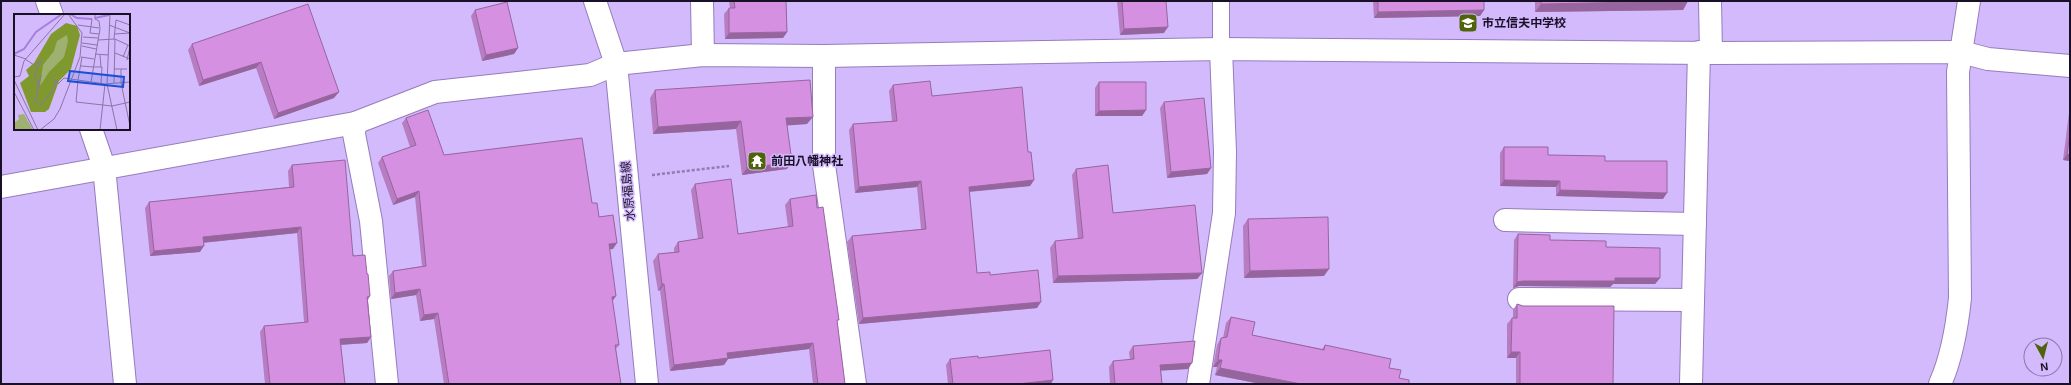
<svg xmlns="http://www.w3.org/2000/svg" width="2071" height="385" font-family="Arial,'Noto Sans JP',sans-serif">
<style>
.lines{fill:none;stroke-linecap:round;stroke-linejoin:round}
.service-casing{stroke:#957cba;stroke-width:18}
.minor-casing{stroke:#957cba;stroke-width:24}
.secondary-casing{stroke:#957cba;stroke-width:24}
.path{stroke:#907caf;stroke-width:2.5;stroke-dasharray:3 2;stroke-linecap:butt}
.service{stroke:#fff;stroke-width:16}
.minor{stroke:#fff;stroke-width:22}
.secondary{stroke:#fff;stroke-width:22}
.wall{fill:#b87cc2}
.shaded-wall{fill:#96659e}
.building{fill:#d690e1;stroke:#96659e}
.labels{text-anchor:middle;stroke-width:3;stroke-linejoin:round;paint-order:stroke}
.poi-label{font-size:12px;font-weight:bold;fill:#190f26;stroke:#d3bafc;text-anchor:start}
.street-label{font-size:12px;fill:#190f26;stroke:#d3bafc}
.inset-river{fill:none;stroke:#a580da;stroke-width:2}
.inset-road{fill:none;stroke:#8976a6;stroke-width:1}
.view{fill:#1d4ed8;fill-opacity:0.15;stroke:#1d4ed8;stroke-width:2}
.inset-edge{fill:none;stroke:#190f26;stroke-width:2}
</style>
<rect width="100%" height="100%" fill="#d3bafc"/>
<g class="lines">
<g class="service-casing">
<path id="service" d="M1221 1V49"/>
</g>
<g class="minor-casing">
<g id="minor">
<path d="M47 1 52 15"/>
<path d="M702 1 703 55"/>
<path d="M1710 1 1711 53"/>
<path d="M824 56V165L855 384"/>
<path d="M355 123 354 134 371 221 387 384"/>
<path d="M91 129 104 167 125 384"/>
<path d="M1 187 355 123 435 92 590 75 616 64 703 55 824 56 1221 49 1711 53 1961 52 1988 59 2070 66"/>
<path d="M1505 220 1695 224"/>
<path d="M1519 299 1693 300"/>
<path d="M1198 384 1224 213 1225 152 1221 49"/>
<path d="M1691 384 1699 52"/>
<path d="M1940 384C1952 357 1957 327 1960 298L1958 72 1969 1"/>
</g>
</g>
<g class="secondary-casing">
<path id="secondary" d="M595 1 616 64 647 384"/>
</g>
<path class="path" d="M652 175 729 166"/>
<use href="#service" class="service"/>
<use href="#minor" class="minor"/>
<use href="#secondary" class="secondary"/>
</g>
<g class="wall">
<path d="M729 1H786L787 32 783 38 725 39 724 14 729 8H730Z"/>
<path d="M1117 1H1166L1164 33 1120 35Z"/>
<path d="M1373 1H1484V10L1480 16 1374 18Z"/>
<path d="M1535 1H1688L1683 10 1535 12Z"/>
<path d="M308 4 334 98 274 119 256 68 199 86 188 50 192 44Z"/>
<path d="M475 10 518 48 514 54 482 61 471 16Z"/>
<path d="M1099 82 1146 110 1142 116H1095V88Z"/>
<path d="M893 85 932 96 1028 152 1034 180 1030 186 969 192 977 273 990 275 1037 308 859 324 847 242 852 236 921 229 917 187 855 193 849 130 853 124 892 121 889 91Z"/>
<path d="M655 90 807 124 787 125V169L742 175 736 129 653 134 650 98Z"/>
<path d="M1164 102 1211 168 1207 174 1167 178 1160 108Z"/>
<path d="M2070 105V161L2063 160Z"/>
<path d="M406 118 444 155 592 203 599 217 613 249H610L612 302 619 345 616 349 621 384H444L434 319 420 321 416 295 391 299 389 276 393 271 422 266 415 197 393 205 378 163 382 157 410 147 402 123Z"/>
<path d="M1504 147 1548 155 1605 161 1663 199 1556 196V187L1500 186V153Z"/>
<path d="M292 165 367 274 370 296 368 300 371 337 367 343 341 345 345 384H265L260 332 264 326 304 322 297 233 203 243 200 252 150 256 145 208 149 202 289 187 288 171Z"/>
<path d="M1076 169 1113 213 1202 273 1197 279 1053 283 1050 248 1055 241 1078 239 1072 175Z"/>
<path d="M695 184 738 234 788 227 785 205 790 199 817 208 837 322 845 384H813L809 349 728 359 724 365 670 371 660 290 658 291 653 261 658 254 674 252V248L678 242 698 239 691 190Z"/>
<path d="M1248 219 1324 276 1244 278 1243 226Z"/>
<path d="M1518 234 1550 240 1606 247 1660 278 1655 284H1613L1610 287 1519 286 1513 288 1514 240Z"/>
<path d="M1517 304 1613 384H1516V358H1507V324L1512 318H1513V310Z"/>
<path d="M1231 317 1252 335 1322 349 1325 345 1389 368 1399 378 1409 384H1261L1215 375 1217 367H1213L1217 345 1221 338H1223L1226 323Z"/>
<path d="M1133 346 1188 369 1161 370 1162 384H1110L1109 367 1113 361 1130 360 1129 352Z"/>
<path d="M978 358 1051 384H948L946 365 950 359Z"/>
</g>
<g class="shaded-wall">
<path d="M1688 1 1683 10 1535 12 1541 4Z"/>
<path d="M1484 10 1480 16 1374 18 1378 12Z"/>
<path d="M1168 27 1164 33 1120 35 1124 29Z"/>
<path d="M787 32 783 38 725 39 729 33Z"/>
<path d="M518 48 514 54 482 61 486 55Z"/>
<path d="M261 62 256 68 199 86 203 80Z"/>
<path d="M339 92 334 98 274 119 278 113Z"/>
<path d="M1146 110 1142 116H1095L1099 111Z"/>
<path d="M813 117 807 124 781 126 786 118Z"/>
<path d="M741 121 736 129 653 134 658 127Z"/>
<path d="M2067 154 2070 155V161L2063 160Z"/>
<path d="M792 162 787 169 742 175 747 168Z"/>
<path d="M1211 168 1207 174 1167 178 1171 172Z"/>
<path d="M1034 180 1030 186 965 192 969 187Z"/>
<path d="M1504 180 1560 181 1556 187 1500 186Z"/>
<path d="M921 181 917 187 855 193 859 187Z"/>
<path d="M1560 190 1667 193 1663 199 1556 196Z"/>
<path d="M419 191 415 197 393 205 397 199Z"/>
<path d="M301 227 297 233 199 243 203 237Z"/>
<path d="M617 243 613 249 605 250 609 244Z"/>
<path d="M204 246 200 252 150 256 154 251Z"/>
<path d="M1329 269 1324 276 1244 278 1250 271Z"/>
<path d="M1202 273 1197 279 1053 283 1058 276Z"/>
<path d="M1615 278H1660L1655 284H1613L1610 287 1519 286 1513 288 1517 282 1523 281Z"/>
<path d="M662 284H664L660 290 658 291Z"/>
<path d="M420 289 416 295 391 299 395 293Z"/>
<path d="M616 296 612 302V297Z"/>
<path d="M1041 302 1037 308 859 324 863 318Z"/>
<path d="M438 313 434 319 420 321 424 315Z"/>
<path d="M371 337 367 343 336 345 340 339Z"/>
<path d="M813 343 809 349 728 359 724 365 670 371 674 365 727 353Z"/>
<path d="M1511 352H1520L1516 358H1507Z"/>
<path d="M1218 360H1222L1217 367H1213Z"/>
<path d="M1192 363 1188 369 1156 371 1160 365Z"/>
<path d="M1220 368 1301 384H1261L1215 375Z"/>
<path d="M1053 380 1051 384H1018Z"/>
</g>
<g class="building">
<path d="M734 1H786L787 32 729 33V8H735Z"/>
<path d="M1122 1H1166L1168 27 1124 29Z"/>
<path d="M1378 1H1484V10L1378 12Z"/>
<path d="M1541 1H1688L1541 4Z"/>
<path d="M507 2 518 48 486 55 475 10Z"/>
<path d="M308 4 339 92 278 113 261 62 203 80 192 44Z"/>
<path d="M810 80 813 117 786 118 792 162 747 168 741 121 658 127 655 90Z"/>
<path d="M930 81 932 96 1022 87 1028 152H1031L1034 180 969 187 977 273 990 272V275L1038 270 1041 302 863 318 852 236 926 229 921 181 859 187 853 124 897 121 893 85Z"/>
<path d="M1099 82H1146V110L1099 111Z"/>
<path d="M1204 98 1211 168 1171 172 1164 102Z"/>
<path d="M428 110 444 155 582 138 592 203H597L599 217 613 215 617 243 609 244 616 296 612 297 619 345H615L621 384H449L438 313 424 315 420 289 395 293 393 271 426 266 419 191 397 199 382 157 416 145 406 118Z"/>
<path d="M2070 133V155L2067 154Z"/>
<path d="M1504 147H1548V155L1605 156V161H1667V193L1560 190V181L1504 180Z"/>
<path d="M345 160 353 256 365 255 367 274H368L370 296 367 297 371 337 340 339 345 384H270L264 326 308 322 301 227 203 237 204 246 154 251 149 202 294 187 292 165Z"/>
<path d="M1108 165 1113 213 1195 205 1202 273 1058 276 1055 241 1083 238 1076 169Z"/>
<path d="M731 179 738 234 793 226 790 199 816 195 817 208 823 207 839 320H837L845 384H818L813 343 727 353 728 358 674 365 664 284H662L658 254 679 252 678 242 703 238 695 184Z"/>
<path d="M1328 217 1329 269 1250 271 1248 219Z"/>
<path d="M1518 234 1550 235V240L1606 241V247L1660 248V278H1615V281H1523L1517 282Z"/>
<path d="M1517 304 1523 306H1614L1613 384H1520V352H1511L1512 318H1517Z"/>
<path d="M1231 317 1255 322 1252 335 1324 350 1325 345 1391 359 1389 368 1401 370 1399 378 1409 380V384H1301L1220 368 1222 360H1218L1221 338 1227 337Z"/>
<path d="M1195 341 1192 363 1160 365 1162 384H1115L1113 361 1134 359 1133 346Z"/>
<path d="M1050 350 1053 380 1018 384H953L950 359 978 356V358Z"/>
</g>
<defs>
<g id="school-square" transform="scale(1)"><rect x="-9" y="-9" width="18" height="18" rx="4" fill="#50620a" stroke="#d3bafc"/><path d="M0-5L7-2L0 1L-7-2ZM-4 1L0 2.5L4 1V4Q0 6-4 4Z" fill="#fff"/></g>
<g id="temple-square" transform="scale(1)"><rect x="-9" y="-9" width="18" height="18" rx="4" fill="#50620a" stroke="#d3bafc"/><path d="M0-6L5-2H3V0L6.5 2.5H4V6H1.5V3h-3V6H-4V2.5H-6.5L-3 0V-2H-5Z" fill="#fff"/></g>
</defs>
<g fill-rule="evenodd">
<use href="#school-square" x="1468" y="23"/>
<use href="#temple-square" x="757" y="161"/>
</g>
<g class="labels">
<g class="poi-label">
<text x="1482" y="27">市立信夫中学校</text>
<text x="771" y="165">前田八幡神社</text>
</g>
<g class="street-label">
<text transform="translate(628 191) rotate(-95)" y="4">水原福島線</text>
</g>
</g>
<g transform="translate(14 14)">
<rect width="116" height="116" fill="#d3bafc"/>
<path d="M10 100 19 116H0V109L5 105 4 101Z" fill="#9eb171"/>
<path d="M52 9 63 12 66 21 57 55 45 67 35 95 31 98H17L6 69 15 62 12 56 20 49 37 20Z" fill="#80992e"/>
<path d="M53 21 54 27 50 43 35 58 26 72 29 51 40 37 43 27Z" fill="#9eb171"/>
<path class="inset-river" d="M56 0 63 4 78 5M81 4 95 1M0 40 10 35 22 18 48 0"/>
<path class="inset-road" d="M96 0 93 70 103 116M78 5 76 19 85 20M64 11 85 14M95 11 116 19M101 20 116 19M69 23 84 24M100 25 102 6 116 11M84 26 101 25 116 32M68 29 83 31M68 32 82 35M101 39 116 45M81 40 94 41M0 41 12 45M86 41 87 53M67 43 80 45M109 43 114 31M11 45 20 51 28 47 20 60 24 69V77M113 46 116 33M67 52 79 53M79 53H88L87 69M100 55H113M107 55V69L116 112M27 61 21 88 27 91 41 73V65L44 70 50 64 91 70 116 68M0 63 6 62 10 47 51 0M0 66 24 116M64 66 62 88 98 92 116 88M64 66 68 43M77 68 86 15 85 7 81 5V0M100 69 101 25M0 78 20 116M26 116 40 105 46 95 66 43 68 19 54 0M86 116 91 70"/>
<path class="view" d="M56 57 110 63 109 73 54 67Z"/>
<rect width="116" height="116" class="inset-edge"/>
</g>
<rect width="2071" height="385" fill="none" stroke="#190f26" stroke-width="4"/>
<g transform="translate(2043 357) rotate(173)"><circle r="19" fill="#d3bafc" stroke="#8976a6"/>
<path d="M0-3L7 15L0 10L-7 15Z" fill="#50620a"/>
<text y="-6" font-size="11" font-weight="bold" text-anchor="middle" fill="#190f26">N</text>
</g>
</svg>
